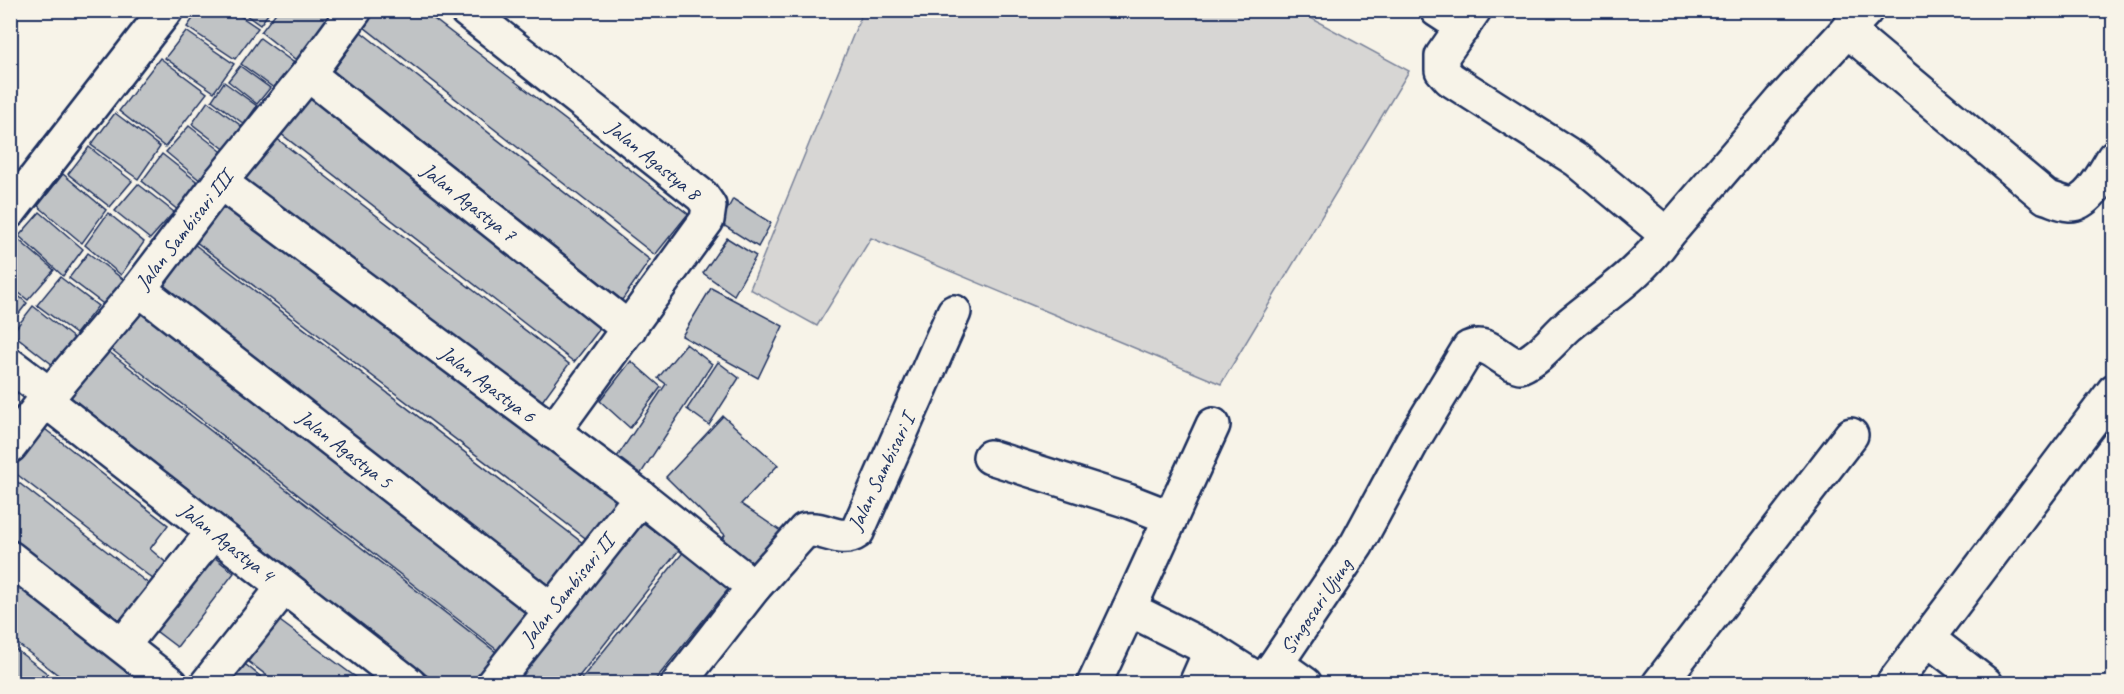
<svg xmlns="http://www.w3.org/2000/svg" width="2124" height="694" font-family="Caveat,sans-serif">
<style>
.green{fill:#d7d6d4;stroke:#798299;stroke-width:1.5}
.building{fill:#c0c3c5;stroke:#1b2f5e;stroke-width:1.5}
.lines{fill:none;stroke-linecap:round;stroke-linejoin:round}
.minor-casing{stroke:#1b2f5e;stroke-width:38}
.minor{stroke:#f7f3e8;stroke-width:33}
.labels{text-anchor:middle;stroke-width:4.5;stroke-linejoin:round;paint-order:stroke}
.street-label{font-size:21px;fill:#1b2f5e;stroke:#f7f3e8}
</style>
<rect width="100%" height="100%" fill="#f7f3e8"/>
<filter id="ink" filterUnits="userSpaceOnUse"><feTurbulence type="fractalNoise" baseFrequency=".0167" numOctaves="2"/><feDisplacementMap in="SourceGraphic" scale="12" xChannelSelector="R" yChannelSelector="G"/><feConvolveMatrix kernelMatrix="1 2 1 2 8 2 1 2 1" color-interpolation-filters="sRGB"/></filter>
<g filter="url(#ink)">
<path class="green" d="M863 11H1298L1409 71 1221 384 871 238 817 326 750 289Z"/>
<g class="building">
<path d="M199 10H231L258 28 235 59 187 27Z"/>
<path d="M239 10H271L260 25Z"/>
<path d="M278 10H340L300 63 261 32Z"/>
<path d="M377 10H422L688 214 655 255 364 27Z"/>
<path d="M186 31 234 64 214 92 165 58Z"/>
<path d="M361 32 650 260 622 300 333 71Z"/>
<path d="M260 38 297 65 278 91 241 64Z"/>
<path d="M160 58 207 93 165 147 119 111Z"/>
<path d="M240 66 270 88 257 104 228 81Z"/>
<path d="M224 82 257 106 244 124 212 100Z"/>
<path d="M310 92 602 326 574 362 280 133Z"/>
<path d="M208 101 244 128 227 151 192 124Z"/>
<path d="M115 113 160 147 138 179 91 145Z"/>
<path d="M189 126 225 154 202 182 166 152Z"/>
<path d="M276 138 569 364 540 404 244 181Z"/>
<path d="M89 147 132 181 110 207 68 174Z"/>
<path d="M162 154 200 184 179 211 142 181Z"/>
<path d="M63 174 106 210 82 243 38 206Z"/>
<path d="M138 184 174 212 150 239 115 211Z"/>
<path d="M733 199 771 223 758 247 720 223Z"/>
<path d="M217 203H228L621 502 588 540 191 238Z"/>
<path d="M40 212 83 249 63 276 19 236Z"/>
<path d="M108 213 144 242 121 275 85 245Z"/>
<path d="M13 235 54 270 28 300 10 286Z"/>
<path d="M727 238 756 256 734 295 703 273Z"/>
<path d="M194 244 584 544 555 583 548 585 162 290 164 283Z"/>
<path d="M88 253 124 280 106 306 69 278Z"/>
<path d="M60 277 98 306 76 334 37 305Z"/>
<path d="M711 288 783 326 758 378 682 336Z"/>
<path d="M10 289 27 303 10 325Z"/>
<path d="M33 306 75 339 53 365 12 333Z"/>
<path d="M143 309 527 609 529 615 501 653 111 349Z"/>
<path d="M686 344 712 364 640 475 617 457 666 384 658 378Z"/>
<path d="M108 351 501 656 479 684H438L69 396Z"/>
<path d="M631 361 661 387 630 428 600 401Z"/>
<path d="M718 362 739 378 709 425 687 409Z"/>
<path d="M723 416 778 465 741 504 785 534 755 570 718 544 725 535 666 477Z"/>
<path d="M41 426 168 525 150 549 170 566 158 583 10 469V465Z"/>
<path d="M10 476 154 588 125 624 10 536Z"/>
<path d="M642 522 679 550 573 684H512Z"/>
<path d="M685 550 730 587 652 684H577Z"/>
<path d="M209 553 234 573 177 647 152 628Z"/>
<path d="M10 570 155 684H70L10 638Z"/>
<path d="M269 613 365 684H278L237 653Z"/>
<path d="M10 645 61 684H10Z"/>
<path d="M236 657 270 684H215Z"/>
</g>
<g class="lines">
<g class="minor-casing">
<g id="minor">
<path d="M466 10 702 196 709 206 707 220 553 432"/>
<path d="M1437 10 1463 27"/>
<path d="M1474 10 1442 56V70L1450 79 1577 160 1667 235"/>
<path d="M1847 30 2046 197C2053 199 2061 203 2069 204 2088 206 2105 171 2114 157"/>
<path d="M308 74 629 329"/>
<path d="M220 182 641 497 754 587"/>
<path d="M10 211 166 10"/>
<path d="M139 289 551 610"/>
<path d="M10 365 50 395"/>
<path d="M45 400 409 684"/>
<path d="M1213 425 1129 609 1211 650 1258 680 1264 679 1274 667H1281L1305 684"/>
<path d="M10 446 45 400 139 289 220 182 308 74 355 10"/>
<path d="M990 457 1128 501 1169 517"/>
<path d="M10 558 171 684"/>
<path d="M1928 639 1986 684"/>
<path d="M123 645 213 532"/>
<path d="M1274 667 1357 544 1412 442 1469 348C1489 339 1501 362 1520 366 1540 358 1553 339 1569 325 1604 296 1641 273 1667 235L1781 102 1866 10"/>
<path d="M207 684 284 587"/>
<path d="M493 684 641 497"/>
<path d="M678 684 754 587 805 530C825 527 840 544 857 532L954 312"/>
<path d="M1094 684 1129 609"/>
<path d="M1196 684 1211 650"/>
<path d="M1659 684 1851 435"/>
<path d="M1893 684 2114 391"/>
</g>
</g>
<use href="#minor" class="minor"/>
</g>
</g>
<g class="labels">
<g class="street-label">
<text transform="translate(654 160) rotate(39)" y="7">Jalan Agastya 8</text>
<text transform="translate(469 202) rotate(38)" y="7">Jalan Agastya 7</text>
<text transform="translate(184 230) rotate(-52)" y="7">Jalan Sambisari III</text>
<text transform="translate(488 384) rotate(37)" y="7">Jalan Agastya 6</text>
<text transform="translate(345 449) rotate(38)" y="7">Jalan Agastya 5</text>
<text transform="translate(881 472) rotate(-64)" y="7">Jalan Sambisari I</text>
<text transform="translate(227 542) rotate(38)" y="7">Jalan Agastya 4</text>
<text transform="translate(567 590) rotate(-51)" y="7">Jalan Sambisari II</text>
<text transform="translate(1316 606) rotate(-56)" y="7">Singosari Ujung</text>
</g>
</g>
<rect width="2124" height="694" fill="none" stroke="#f7f3e8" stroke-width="36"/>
<rect x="18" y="18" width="2088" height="658" fill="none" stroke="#1b2f5e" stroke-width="2" filter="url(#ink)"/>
</svg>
